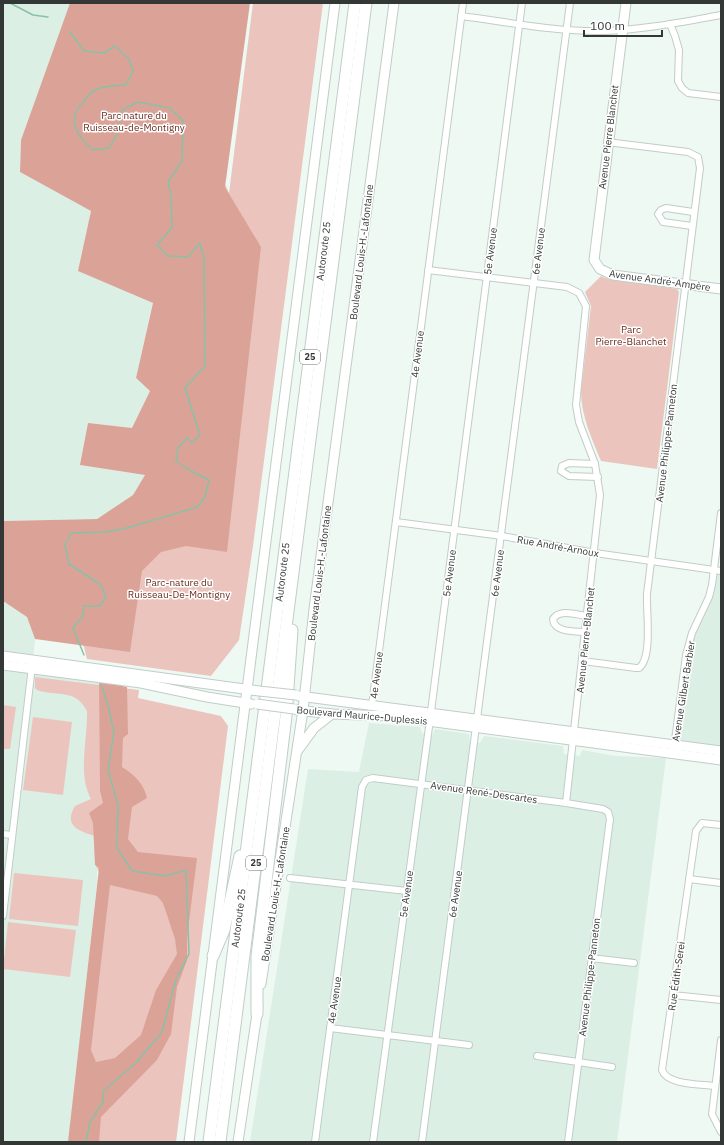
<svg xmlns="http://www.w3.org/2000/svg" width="724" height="1145" font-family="'IBM Plex Sans',sans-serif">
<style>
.built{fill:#dcefe4}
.green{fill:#ebc5bd}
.forest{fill:#dba397;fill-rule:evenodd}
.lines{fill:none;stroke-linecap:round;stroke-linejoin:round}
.stream{stroke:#8ac1a6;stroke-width:1.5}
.street-casing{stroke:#c1cdc7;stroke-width:8}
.secondary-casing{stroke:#c1cdc7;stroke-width:11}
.highway-casing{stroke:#c1cdc7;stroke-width:13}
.street{stroke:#fff;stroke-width:6}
.secondary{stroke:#fff;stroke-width:9}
.highway{stroke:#fff;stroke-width:11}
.secondary-bridge-casing{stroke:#c1cdc7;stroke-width:11;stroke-linecap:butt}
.secondary-bridge{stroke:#fff;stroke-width:9}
.labels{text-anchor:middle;stroke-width:3;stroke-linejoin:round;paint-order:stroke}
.shield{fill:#fff;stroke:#707472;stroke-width:1}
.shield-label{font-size:9px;font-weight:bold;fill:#333836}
.park-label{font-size:10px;fill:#6c291d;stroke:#fff}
.street-label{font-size:10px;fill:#333836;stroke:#fff}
</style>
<rect width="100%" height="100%" fill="#edf9f2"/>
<g class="built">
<path d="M3 3H70L21 140 20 172 91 211 79 271 153 303 136 378 150 391 133 428 80 465 145 475 133 495 97 519 3 521Z"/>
<path d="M714 570 721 571V750L674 745 686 655 704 609Z"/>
<path d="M3 601 27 617 35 639 33 661 3 656Z"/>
<path d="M3 666 101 679 97 883 69 1142H3Z"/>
<path d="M369 723 420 727 422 733 432 736 435 729 469 734 470 742 480 743 484 736 563 746 564 754 580 756 582 750 616 756 666 758 617 1142H250L308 769 359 772Z"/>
</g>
<g class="green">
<path d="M253 3H323L253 546 239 640 211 676 87 659 82 639 141 521 225 184 229 193Z"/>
<path d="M601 276 605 278 677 289 679 292 657 469 601 461C592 439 581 416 581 391L591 306 585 292Z"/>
<path d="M35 677 139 690 138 698 221 716 228 726 176 1142H75L101 877 96 866 98 837C82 832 62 827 75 806L91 799C77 771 88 740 87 711 75 688 57 697 37 690L35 688Z"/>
<path d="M3 705 16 707 10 749H3Z"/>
<path d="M33 717 72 722 63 795 23 790Z"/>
<path d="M14 873 83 880 78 926 9 919Z"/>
<path d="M8 922 76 930 70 977 3 969Z"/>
</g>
<g class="forest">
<path d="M70 3H250L225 187 261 247 227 552 186 546 161 552 142 571 130 652 35 639 27 617 3 601V521L97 519 133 495 145 475 80 465 88 423 132 428 150 391 136 378 153 303 78 271 91 211 20 172 21 140Z"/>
<path d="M99 681 127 687 128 734 123 738 122 767C135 775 144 784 147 798L132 807 128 839 138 852 197 858 187 938V960L177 987 171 1034 157 1060 101 1117 99 1142H68L99 868 95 865 93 823 89 813 103 803 100 791ZM110 885 157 896 163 903 175 939 177 954 156 990 141 1035 115 1058 96 1062 91 1050Z"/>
</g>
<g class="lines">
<g class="stream">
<path d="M10 3 33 15 48 17"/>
<path d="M70 32 84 51 104 53 115 46 129 59 133 71 126 85C116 86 104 85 95 90 91 92 87 97 84 101 65 119 77 136 93 150L109 148 118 132 122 110 138 102 170 108 183 121 182 161 168 182 171 195 172 228 157 245 168 256 188 257 200 243 204 259 205 366 185 388 200 435 192 443 187 438 178 448 176 461 191 471 209 480 205 497 197 507 127 528 105 532 71 533 65 545 69 564 101 585 106 598 99 606H84L83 616 73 628 84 655"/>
<path d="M86 1142 90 1122 103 1102V1091L136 1063 162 1032 176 979 189 954 186 870 166 876 132 871 117 848 118 805 108 770 114 733 108 705 101 685"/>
</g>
<g class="street-casing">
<g id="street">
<path d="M461 16C508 22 556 32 603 31 643 30 682 22 721 15"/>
<path d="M670 24 675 36 679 50 678 81 682 88 688 93 721 97"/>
<path d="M692 226 663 222 658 214 661 210 666 208 693 212"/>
<path d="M428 270 567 287 579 293 586 306 576 405 579 422 595 464 600 495 566 803"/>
<path d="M595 464 569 463 562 466 561 471 569 476 598 477"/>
<path d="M396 522 502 536 595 553 721 571"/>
<path d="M585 632C575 631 554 633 553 619 560 608 577 615 587 616"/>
<path d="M583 661 636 668H639C653 658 646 610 647 594L700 168 698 157 688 152 607 142"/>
<path d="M372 705 463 3"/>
<path d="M674 748 686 655 692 633 709 597 712 585 721 513"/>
<path d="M3 834 12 835"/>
<path d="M290 878 407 891"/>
<path d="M689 879 721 883"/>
<path d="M3 916 32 666"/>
<path d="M591 958 634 963"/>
<path d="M673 995 721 1000"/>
<path d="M330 1028 469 1045"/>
<path d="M721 1040 712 1114 721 1132"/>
<path d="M537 1056 612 1067"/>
<path d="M714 1086C700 1084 667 1085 662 1070L696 831 702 823 721 825"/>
<path d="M315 1142 362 787 366 780 373 778 566 803 603 809 608 812 610 819 568 1142"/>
<path d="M373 1142 429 727 522 3"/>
<path d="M422 1142 570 3"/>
</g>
</g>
<g class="secondary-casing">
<g id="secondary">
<path d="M626 3 594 260 600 269 613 275 721 289"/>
<path d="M3 656 259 691"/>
<path d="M3 665 141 683 207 697 251 704"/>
<path d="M299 696 721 751"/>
<path d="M297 710 332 714 390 716 721 760"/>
<path d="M298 750 314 728 332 714"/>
<path d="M261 984 303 710 314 609 394 3"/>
<path d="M189 1142 335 3"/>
<path d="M238 1142 258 1007"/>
</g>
</g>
<g class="highway-casing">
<g id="highway">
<path d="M213 956 224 930 240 856"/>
<path d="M257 1014V956L286 716 292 630"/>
<path d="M209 1142 355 3"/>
<path d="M220 1142 366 3"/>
</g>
</g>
<use href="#street" class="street"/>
<use href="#secondary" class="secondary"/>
<use href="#highway" class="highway"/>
<g class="secondary-bridge-casing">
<g id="secondary-bridge">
<path d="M259 691 296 695"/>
<path d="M257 704 294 709"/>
</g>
</g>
<use href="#secondary-bridge" class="secondary-bridge"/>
</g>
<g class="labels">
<g class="shield">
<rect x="300" y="350" width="20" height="14" rx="3"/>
<rect x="246" y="856" width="20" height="14" rx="3"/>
</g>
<g class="shield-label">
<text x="310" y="360">25</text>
<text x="256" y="866">25</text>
</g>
<g class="park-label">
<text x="134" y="119">Parc nature du<tspan x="134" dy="12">Ruisseau-de-Montigny</tspan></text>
<text x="631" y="333">Parc<tspan x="631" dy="12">Pierre-Blanchet</tspan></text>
<text x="179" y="586">Parc-nature du<tspan x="179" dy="12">Ruisseau-De-Montigny</tspan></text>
</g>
<g class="street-label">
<text transform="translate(608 137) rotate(-83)" y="4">Avenue Pierre Blanchet</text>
<text transform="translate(323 251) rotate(-83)" y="4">Autoroute 25</text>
<text transform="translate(490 251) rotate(-83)" y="4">5e Avenue</text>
<text transform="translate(538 251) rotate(-83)" y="4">6e Avenue</text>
<text transform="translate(361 252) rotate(-83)" y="4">Boulevard Louis-H.-Lafontaine</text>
<text transform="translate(660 280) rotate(8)" y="4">Avenue André-Ampère</text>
<text transform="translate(417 354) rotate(-83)" y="4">4e Avenue</text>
<text transform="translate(666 443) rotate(-83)" y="4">Avenue Philippe-Panneton</text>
<text transform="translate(558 546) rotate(10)" y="4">Rue André-Arnoux</text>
<text transform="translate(282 572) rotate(-83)" y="4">Autoroute 25</text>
<text transform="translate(319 573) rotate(-83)" y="4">Boulevard Louis-H.-Lafontaine</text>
<text transform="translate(449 573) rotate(-83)" y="4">5e Avenue</text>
<text transform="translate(497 573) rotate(-83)" y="4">6e Avenue</text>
<text transform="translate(585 640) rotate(-84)" y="4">Avenue Pierre-Blanchet</text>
<text transform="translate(376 675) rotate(-83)" y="4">4e Avenue</text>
<text transform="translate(683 691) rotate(-81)" y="4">Avenue Gilbert Barbier</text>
<text transform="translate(362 715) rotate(5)" y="4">Boulevard Maurice-Duplessis</text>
<text transform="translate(484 792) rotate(8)" y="4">Avenue René-Descartes</text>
<text transform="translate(275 894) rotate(-81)" y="4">Boulevard Louis-H.-Lafontaine</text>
<text transform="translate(406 894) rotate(-82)" y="4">5e Avenue</text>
<text transform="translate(455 894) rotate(-82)" y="4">6e Avenue</text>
<text transform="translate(238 918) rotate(-83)" y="4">Autoroute 25</text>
<text transform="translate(676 976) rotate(-82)" y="4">Rue Édith-Serei</text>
<text transform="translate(589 977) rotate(-83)" y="4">Avenue Philippe-Panneton</text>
<text transform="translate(334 1000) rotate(-82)" y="4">4e Avenue</text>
</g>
</g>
<rect width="724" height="1145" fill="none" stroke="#333836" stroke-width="8"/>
<path d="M584 30v6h78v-6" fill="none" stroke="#333836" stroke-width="2"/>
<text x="590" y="30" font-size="12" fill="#333836" stroke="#ffffff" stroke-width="3" paint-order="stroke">100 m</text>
</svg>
